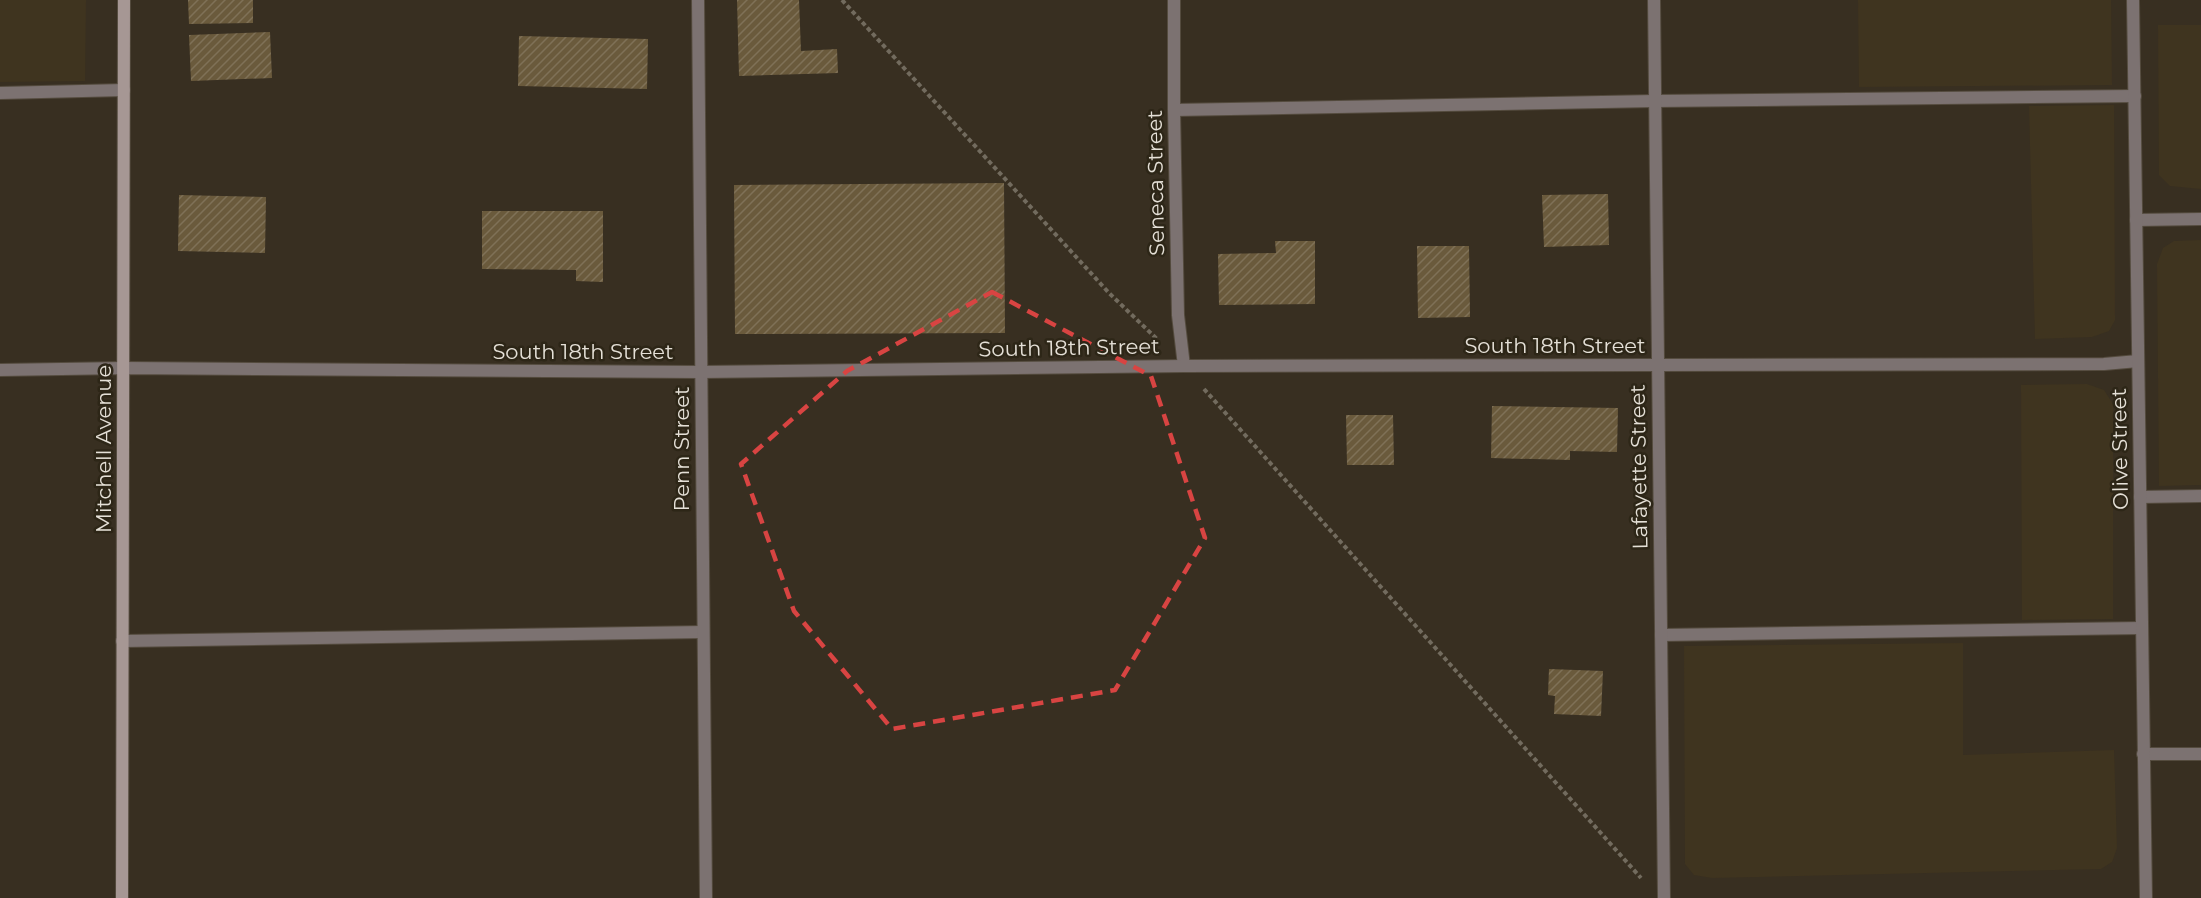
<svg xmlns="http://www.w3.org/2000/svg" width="2201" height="898" font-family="Montserrat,sans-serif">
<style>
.built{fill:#3f341f}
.building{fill:url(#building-hatch)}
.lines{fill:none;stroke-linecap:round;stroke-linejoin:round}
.service-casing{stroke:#544b3e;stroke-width:14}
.minor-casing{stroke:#544b3e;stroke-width:14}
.tertiary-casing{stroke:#544b3e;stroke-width:14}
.secondary-casing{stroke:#544b3e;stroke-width:14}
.path{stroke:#726b5e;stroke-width:4;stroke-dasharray:4.5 3;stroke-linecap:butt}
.service{stroke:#7c7271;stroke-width:12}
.minor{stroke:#7c7271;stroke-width:12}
.tertiary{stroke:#7c7271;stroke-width:12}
.secondary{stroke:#a69794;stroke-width:12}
.marked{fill:none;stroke:#d84442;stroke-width:4.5;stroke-dasharray:12 8;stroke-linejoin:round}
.labels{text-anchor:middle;stroke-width:5;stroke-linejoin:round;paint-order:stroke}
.street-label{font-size:21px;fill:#e5e0d7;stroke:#2d2617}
</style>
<defs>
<pattern id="building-hatch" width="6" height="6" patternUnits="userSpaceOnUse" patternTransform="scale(1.5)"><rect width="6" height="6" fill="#6a5a3c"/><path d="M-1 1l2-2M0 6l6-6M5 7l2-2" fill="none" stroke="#7f7157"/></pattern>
</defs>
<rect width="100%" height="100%" fill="#382f21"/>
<g class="built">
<path d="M0 0H86L85 81 0 82Z"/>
<path d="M1858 0H2111L2112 85 1859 87Z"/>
<path d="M2158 25H2201V189L2170 186 2159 175Z"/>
<path d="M2114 105 2115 320 2109 331 2092 337 2035 339 2029 106Z"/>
<path d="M2201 240V485L2159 486 2157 264 2163 248 2174 241Z"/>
<path d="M2087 384 2104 390 2113 404V619L2022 620 2021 385Z"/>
<path d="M1963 643V755L2114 750 2117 848 2112 862 2101 869 1712 878 1694 875 1685 864 1684 646Z"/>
</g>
<g class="building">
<path d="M188 0H253V23L189 24Z"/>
<path d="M737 0H799L801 51 837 49 838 73 739 76Z"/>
<path d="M270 32 272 78 191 81 189 35Z"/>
<path d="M519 36 648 39 647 89 518 86Z"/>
<path d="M1004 183 1005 333 735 334 734 185Z"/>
<path d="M1608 194 1609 245 1544 247 1542 195Z"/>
<path d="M179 195 266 197 265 253 178 251Z"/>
<path d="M482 211H603V282L576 281V270L482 269Z"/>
<path d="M1275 241H1315V304L1219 305 1218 254 1276 253Z"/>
<path d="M1417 246H1469L1470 317 1418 318Z"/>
<path d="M1492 406 1618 408 1617 452 1570 451V460L1491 458Z"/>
<path d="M1346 415H1393L1394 465H1347Z"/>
<path d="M1549 669 1603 671 1601 716 1554 714 1555 696 1548 695Z"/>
</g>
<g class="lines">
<g class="service-casing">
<g id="service">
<path d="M0 93 124 90"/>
<path d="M1174 110 1654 101 2135 96"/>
<path d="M2140 497 2201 496"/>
<path d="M1661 635 2142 628"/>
<path d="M122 641 703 632"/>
</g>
</g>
<g class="minor-casing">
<g id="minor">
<path d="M698 0 706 898"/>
<path d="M1174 0V110L1178 315 1184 366"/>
<path d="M1654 0 1664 898"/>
<path d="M2136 220 2201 219"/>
<path d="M0 370 123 368 700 372 1184 366 2104 364 2138 361"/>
<path d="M2143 754H2201"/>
</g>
</g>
<g class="tertiary-casing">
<path id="tertiary" d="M2133 0 2146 898"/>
</g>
<g class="secondary-casing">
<path id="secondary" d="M122 898 124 0"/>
</g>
<g class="path">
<path d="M842 0 1109 293 1158 340"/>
<path d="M1204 389 1641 878"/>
</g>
<use href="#service" class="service"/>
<use href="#minor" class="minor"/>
<use href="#tertiary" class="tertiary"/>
<use href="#secondary" class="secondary"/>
</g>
<path class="marked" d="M992 292 1151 376 1205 538 1115 690 892 729 794 611 741 464 847 371Z"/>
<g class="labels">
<g class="street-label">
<text transform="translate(1156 183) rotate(-91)" y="7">Seneca Street</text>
<text x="1555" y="353">South 18th Street</text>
<text transform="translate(1069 348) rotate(-1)" y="7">South 18th Street</text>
<text x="583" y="359">South 18th Street</text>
<text transform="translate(104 449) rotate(-90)" y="7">Mitchell Avenue</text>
<text transform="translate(682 449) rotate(-90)" y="7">Penn Street</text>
<text transform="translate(2120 449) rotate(-91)" y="7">Olive Street</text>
<text transform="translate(1639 467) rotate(-91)" y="7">Lafayette Street</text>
</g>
</g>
</svg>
